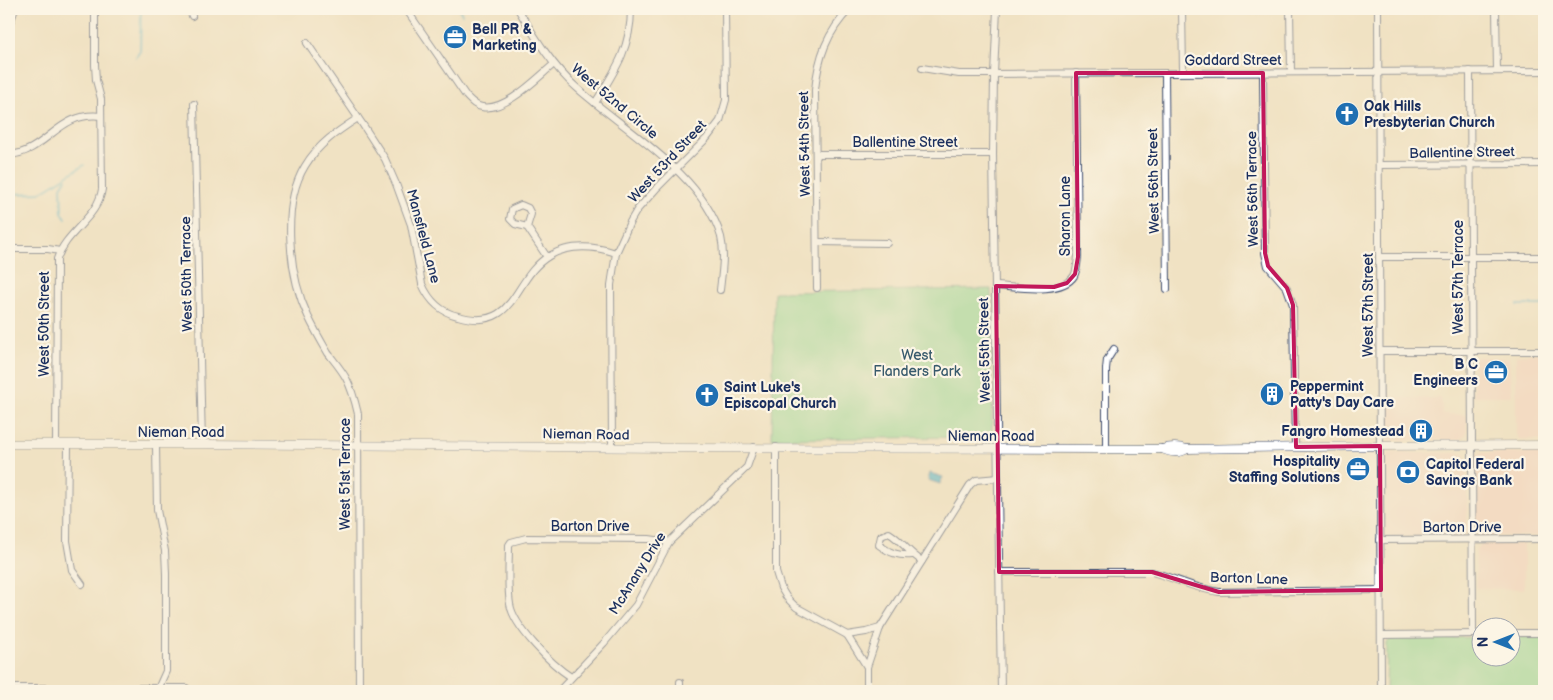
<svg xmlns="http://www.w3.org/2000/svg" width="1553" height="700" font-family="'Balsamiq Sans',sans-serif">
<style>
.built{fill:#f5d3c1}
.green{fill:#8ed995;stroke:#54847a}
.water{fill:#4bb1ca;stroke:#337094}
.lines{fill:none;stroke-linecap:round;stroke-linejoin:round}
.stream{stroke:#4bb1ca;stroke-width:2}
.minor-casing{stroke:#3b4a6d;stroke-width:8}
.major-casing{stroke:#3b4a6d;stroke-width:9}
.minor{stroke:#fff;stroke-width:6}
.major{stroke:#fff;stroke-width:8}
.marked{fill:none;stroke:#c2185b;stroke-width:4;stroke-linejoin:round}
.labels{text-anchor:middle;stroke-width:4.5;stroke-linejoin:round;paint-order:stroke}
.poi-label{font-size:14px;font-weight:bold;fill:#1b2f5e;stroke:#fcf5e5;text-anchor:start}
.street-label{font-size:14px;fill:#1b2f5e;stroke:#fcf5e5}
.park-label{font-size:14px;fill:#385a6c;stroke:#fcf5e5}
</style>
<rect width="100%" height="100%" fill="#fcf5e5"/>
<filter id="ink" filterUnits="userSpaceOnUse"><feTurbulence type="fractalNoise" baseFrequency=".02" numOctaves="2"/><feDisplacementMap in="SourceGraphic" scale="10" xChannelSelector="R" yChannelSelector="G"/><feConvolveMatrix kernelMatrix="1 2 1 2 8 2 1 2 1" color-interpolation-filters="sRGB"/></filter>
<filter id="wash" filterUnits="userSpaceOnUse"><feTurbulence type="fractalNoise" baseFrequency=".0096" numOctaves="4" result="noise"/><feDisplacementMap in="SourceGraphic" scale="20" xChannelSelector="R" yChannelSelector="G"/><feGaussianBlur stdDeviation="1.12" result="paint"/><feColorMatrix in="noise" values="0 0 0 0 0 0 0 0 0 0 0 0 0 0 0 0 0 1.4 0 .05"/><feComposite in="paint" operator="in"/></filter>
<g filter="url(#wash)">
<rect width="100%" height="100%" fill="#f0e2c3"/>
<g class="built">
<path d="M1544 353V440L1519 439 1516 434V355Z"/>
<path d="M1477 357 1509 358 1512 396H1473L1474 359Z"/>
<path d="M1386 398H1441L1442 414 1467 415 1466 435 1460 440H1390L1387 437 1385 432Z"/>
<path d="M1393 453H1459L1464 455 1467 461V531L1464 535 1460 536 1391 537 1388 535 1386 530V458L1389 454Z"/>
<path d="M1480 453H1544V536H1480L1476 534 1474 457Z"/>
<path d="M1483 544H1524V589L1476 588V552L1477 548Z"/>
</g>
<g class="green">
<path d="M991 289 992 433 984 437 772 439 774 292Z"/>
<path d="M1480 637V658H1510L1511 637H1544V691H1386L1387 643 1390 639Z"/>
</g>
<path class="water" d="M930 473 943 477 940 484 928 480Z"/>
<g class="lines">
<g class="stream">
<path d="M459 9 462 14"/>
<path d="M136 57 140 51 141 9"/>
<path d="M9 194 40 193 84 165"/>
<path d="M66 219 62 213 61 187 66 179"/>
<path d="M1517 305H1544"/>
</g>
</g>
</g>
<g filter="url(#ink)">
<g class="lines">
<g class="minor-casing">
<g id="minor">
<path d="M189 9 192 16"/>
<path d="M406 9 466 96C471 101 475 106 482 107 505 112 537 78 554 64"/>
<path d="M518 9C535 37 552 66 577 88 623 129 703 174 721 237 725 254 722 272 720 290"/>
<path d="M997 9 994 74 993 154 1001 691"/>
<path d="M1182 9 1183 72"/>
<path d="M1290 9 1291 72"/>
<path d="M1378 9 1381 691"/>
<path d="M1496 9 1497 71"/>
<path d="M9 26 15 9"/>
<path d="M307 43 363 125 385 159 396 184 411 225 422 284C429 300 440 312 458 316 517 333 512 278 549 256 570 244 594 246 616 253"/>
<path d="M922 68 959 74H985L1544 71"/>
<path d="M1470 71 1473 634"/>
<path d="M1165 73 1167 289"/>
<path d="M1263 73 1265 253 1268 266 1287 288 1293 305 1295 447"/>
<path d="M595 103C615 71 631 48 631 9"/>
<path d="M194 104 202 444"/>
<path d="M358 118C338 131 318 144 305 166 281 205 289 276 308 316 314 329 321 341 328 353 334 361 341 369 346 378 352 389 355 401 358 414L359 691"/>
<path d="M816 154H993"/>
<path d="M9 155C47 152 58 111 101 116"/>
<path d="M1380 165 1544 164"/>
<path d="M521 205 528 208 531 214 527 227 515 224 510 219 512 209Z"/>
<path d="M527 227 547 257"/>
<path d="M817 242 887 243"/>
<path d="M9 249H48L60 251"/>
<path d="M1380 257H1544"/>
<path d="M996 286C1016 287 1062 295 1074 276 1077 271 1077 263 1078 257L1076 73"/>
<path d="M817 288 815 90C818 58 827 32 850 9"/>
<path d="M1380 351H1544"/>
<path d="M56 444 57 259C66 231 98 218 102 189L101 99 96 80 95 65V9"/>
<path d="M68 444 67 541 72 570 82 584"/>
<path d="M156 445 157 510 165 551 166 574V671L157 691"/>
<path d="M612 446 611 285 616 253 630 222 637 210 656 189 707 138 720 121 726 100 725 9"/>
<path d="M776 447V572L781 588 787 598 796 607 847 635 867 667V691"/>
<path d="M1106 449V369L1107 360 1114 349"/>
<path d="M1380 540 1544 539"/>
<path d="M912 555C898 556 890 553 879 545L881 536 889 533C902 541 909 553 922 561"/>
<path d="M999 572H1152C1175 578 1195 589 1219 592L1381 590"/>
<path d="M1510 633H1544"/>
<path d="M847 635 866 632 880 628"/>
<path d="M1381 635 1480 634"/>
<path d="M867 667 880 628 970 485 976 480 998 478"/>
<path d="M571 677C552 665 513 626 510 604 507 585 509 564 509 545L511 542 526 538 649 539 669 542"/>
<path d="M9 688H186"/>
<path d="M559 691 604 643 636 605 669 542 747 467 754 447"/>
<path d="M680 691V682"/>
</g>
</g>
<g class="major-casing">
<g id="major">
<path d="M9 444H202L663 448 1106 449H1162C1171 453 1179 454 1187 449"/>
<path d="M1162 449C1171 446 1178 446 1187 449L1380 446 1544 445"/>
</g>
</g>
<use href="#minor" class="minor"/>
<use href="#major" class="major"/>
</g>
</g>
<path d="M0 0H1553V700H0ZM1076 73H1263L1265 253 1268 266 1287 288 1293 305 1296 447 1380 446 1381 590 1219 592 1152 572H999L996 286 1054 287 1067 283 1075 274 1078 257Z" fill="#f0e2c3" fill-opacity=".55" fill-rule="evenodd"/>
<path class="marked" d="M1076 73H1263L1265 253 1268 266 1287 288 1293 305 1296 447 1380 446 1381 590 1219 592 1152 572H999L996 286 1054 287 1067 283 1075 274 1078 257Z"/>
<defs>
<g id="office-disc" transform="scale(1.25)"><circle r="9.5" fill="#1f6fb2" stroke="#fcf5e5"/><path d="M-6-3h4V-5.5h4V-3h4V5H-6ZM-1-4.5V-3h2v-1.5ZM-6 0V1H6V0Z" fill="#fff"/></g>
<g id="church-disc" transform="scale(1.25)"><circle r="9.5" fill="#1f6fb2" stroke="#fcf5e5"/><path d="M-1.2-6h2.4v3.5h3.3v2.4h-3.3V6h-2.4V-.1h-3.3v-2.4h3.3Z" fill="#fff"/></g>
<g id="building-disc" transform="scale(1.25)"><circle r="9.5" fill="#1f6fb2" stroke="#fcf5e5"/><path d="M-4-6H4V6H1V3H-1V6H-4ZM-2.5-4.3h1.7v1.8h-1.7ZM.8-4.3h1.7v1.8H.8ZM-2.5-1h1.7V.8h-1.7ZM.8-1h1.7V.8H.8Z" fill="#fff"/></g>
<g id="bank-disc" transform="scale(1.25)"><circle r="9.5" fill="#1f6fb2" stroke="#fcf5e5"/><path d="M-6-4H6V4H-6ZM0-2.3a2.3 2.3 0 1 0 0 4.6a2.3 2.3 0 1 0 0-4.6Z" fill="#fff"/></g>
</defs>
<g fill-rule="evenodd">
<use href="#office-disc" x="455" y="37"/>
<use href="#church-disc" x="1347" y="114"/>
<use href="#office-disc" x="1496" y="372"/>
<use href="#building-disc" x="1272" y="394"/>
<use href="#church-disc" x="707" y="395"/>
<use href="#building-disc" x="1421" y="431"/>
<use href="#office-disc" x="1358" y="469"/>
<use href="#bank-disc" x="1408" y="472"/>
</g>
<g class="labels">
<g class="poi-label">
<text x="472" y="34">Bell PR &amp;<tspan x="472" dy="16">Marketing</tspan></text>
<text x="1364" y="111">Oak Hills<tspan x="1364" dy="16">Presbyterian Church</tspan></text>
<text x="1478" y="369" text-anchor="end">B C<tspan x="1478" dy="16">Engineers</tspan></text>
<text x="1290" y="391">Peppermint<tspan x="1290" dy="16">Patty's Day Care</tspan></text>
<text x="724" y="392">Saint Luke's<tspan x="724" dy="16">Episcopal Church</tspan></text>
<text x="1404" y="436" text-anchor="end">Fangro Homestead</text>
<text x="1340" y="466" text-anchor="end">Hospitality<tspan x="1340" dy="16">Staffing Solutions</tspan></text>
<text x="1426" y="469">Capitol Federal<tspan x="1426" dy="16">Savings Bank</tspan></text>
</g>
<g class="street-label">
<text x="1233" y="65">Goddard Street</text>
<text transform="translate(615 101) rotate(40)" y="5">West 52nd Circle</text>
<text x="905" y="147">Ballentine Street</text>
<text transform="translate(804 144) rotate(-91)" y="5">West 54th Street</text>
<text transform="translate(1462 152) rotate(-1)" y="5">Ballentine Street</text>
<text transform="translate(667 161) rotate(-47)" y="5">West 53rd Street</text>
<text transform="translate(1153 181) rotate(-91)" y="5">West 56th Street</text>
<text transform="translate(1252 189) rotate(-91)" y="5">West 56th Terrace</text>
<text transform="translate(1065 216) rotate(-90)" y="5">Sharon Lane</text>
<text transform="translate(424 236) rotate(75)" y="5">Mansfield Lane</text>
<text transform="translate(186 274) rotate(-91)" y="5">West 50th Terrace</text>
<text transform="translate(1458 277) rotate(-90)" y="5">West 57th Terrace</text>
<text transform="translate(1368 305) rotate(-90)" y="5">West 57th Street</text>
<text transform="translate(44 324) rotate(-90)" y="5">West 50th Street</text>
<text transform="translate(984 350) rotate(-91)" y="5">West 55th Street</text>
<text x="181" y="437">Nieman Road</text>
<text transform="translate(586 434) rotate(1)" y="5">Nieman Road</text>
<text x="991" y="441">Nieman Road</text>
<text transform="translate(345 474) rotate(-90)" y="5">West 51st Terrace</text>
<text x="590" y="531">Barton Drive</text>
<text x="1462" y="532">Barton Drive</text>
<text transform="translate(637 573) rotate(-58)" y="5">McAnany Drive</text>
<text transform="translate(1249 578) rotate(2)" y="5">Barton Lane</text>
</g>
<g class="park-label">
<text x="917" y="360">West<tspan x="917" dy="16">Flanders Park</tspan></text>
</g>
</g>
<rect width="1553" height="700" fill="none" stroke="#fcf5e5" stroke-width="30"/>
<g transform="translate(1496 642) rotate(270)"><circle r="24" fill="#fcf5e5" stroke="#a2a6af"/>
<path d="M0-4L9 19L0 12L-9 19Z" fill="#1f6fb2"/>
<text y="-8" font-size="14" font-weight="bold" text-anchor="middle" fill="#1b2f5e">N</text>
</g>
</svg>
